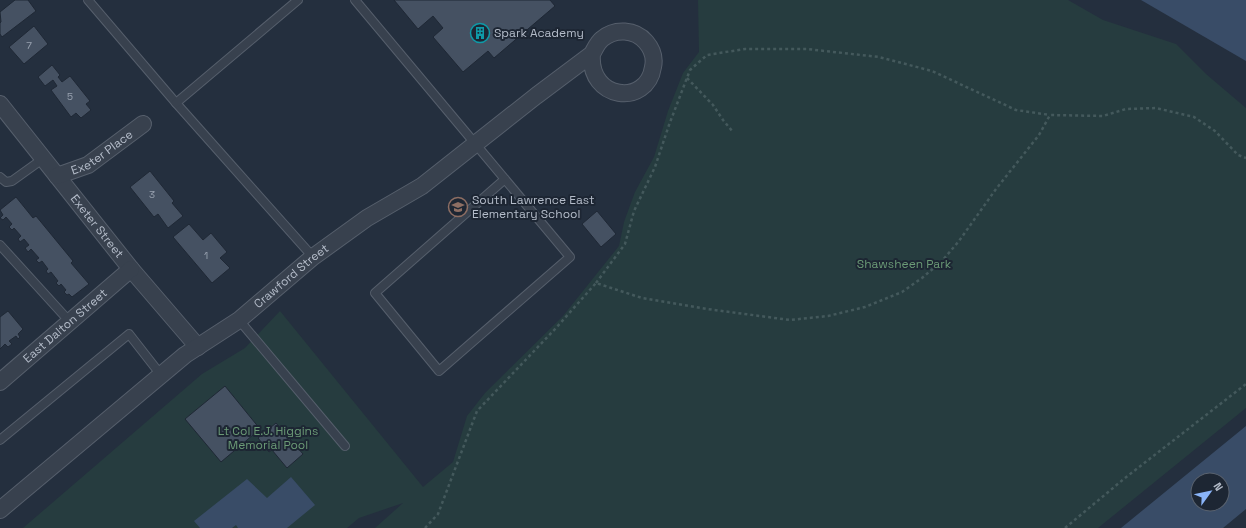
<svg xmlns="http://www.w3.org/2000/svg" width="1246" height="528" font-family="'Space Grotesk',sans-serif">
<style>
.green{fill:#263c3f}
.water{fill:#394c67;fill-rule:evenodd}
.building{fill:#455162;stroke:#1f2835}
.lines{fill:none;stroke-linecap:round;stroke-linejoin:round}
.service-casing{stroke:#565f6c;stroke-width:10}
.minor-casing{stroke:#565f6c;stroke-width:18}
.path{stroke:#44595c;stroke-width:2.5;stroke-dasharray:3 3;stroke-linecap:butt}
.service{stroke:#38414e;stroke-width:8}
.minor{stroke:#38414e;stroke-width:16}
.labels{text-anchor:middle;stroke-width:4;stroke-linejoin:round;paint-order:stroke}
.number-label{font-size:10px;fill:#98a1af}
.poi-label{font-size:12px;fill:#b4bcc9;stroke:#1d2633;text-anchor:start}
.street-label{font-size:12px;fill:#b4bcc9;stroke:#1d2633}
.park-label{font-size:12px;fill:#6b9a76;stroke:#1d2633}
</style>
<rect width="100%" height="100%" fill="#242f3e"/>
<path class="green" d="M698 0H1068L1103 20 1176 44 1206 74 1246 108V408L1098 528H375L403 503 359 518 347 528H23L202 374 245 348 280 311 423 487 453 462 467 416 485 393 563 316 619 246 624 222 635 192 654 157 668 111 683 73 699 52Z"/>
<g class="water">
<path d="M1141 0H1246V61Z"/>
<path d="M1246 426V509L1223 528H1121ZM1198 480H1222V504H1198Z"/>
<path d="M291 477 315 505 287 528H238L236 525 232 528H200L194 521 247 479 267 498Z"/>
</g>
<g class="building">
<path d="M15 0H28L36 11 2 37 0 34V23L1 22 0 12Z"/>
<path d="M394 0H550L555 6 494 58 488 51 463 72 433 37 443 28 433 16 418 29Z"/>
<path d="M34 26 48 44 24 64 9 47Z"/>
<path d="M52 65 60 75 58 77 62 82 70 76 90 101 86 104 91 110 81 118 76 113 71 117 51 90 57 86 53 80 45 86 38 77Z"/>
<path d="M150 171 174 201 172 203 183 216 168 228 158 214 154 217 130 187Z"/>
<path d="M16 197 33 218 36 216 73 261 71 263 89 284 72 297 69 294 67 295 64 292 66 290 61 284 59 286 56 283 58 281 51 272 48 274 46 271 48 269 42 261 39 263 36 260 39 258 31 249 28 252 25 248 29 245 24 239 20 242 18 239 21 236 14 228 12 230 9 227 12 224 6 217 3 220 0 218 3 215 0 210Z"/>
<path d="M597 211 616 234 601 247 582 224Z"/>
<path d="M189 224 203 240 211 233 227 252 220 258 230 268 212 283 173 237Z"/>
<path d="M8 311 23 329 18 334 20 337 18 339 16 336 9 341 12 344 8 347 5 344 0 349V317Z"/>
<path d="M225 386 260 429 221 462 185 419Z"/>
<path d="M276 423 303 454 287 468 272 450 269 452 258 438Z"/>
</g>
<g class="lines">
<g class="service-casing">
<g id="service">
<path d="M88 0 176 103 313 257"/>
<path d="M355 0C427 86 498 171 570 257L439 371 375 293 505 179"/>
<path d="M176 103 298 0"/>
<path d="M0 177 6 182 12 181 44 158"/>
<path d="M0 245 70 322"/>
<path d="M239 320 345 446"/>
<path d="M0 440 129 334 161 375"/>
</g>
</g>
<g class="minor-casing">
<g id="minor">
<path id="s1" d="M0 104 131 269 198 347"/>
<path id="s2" d="M57 176 88 165 143 124"/>
<path id="s3" d="M0 382 131 269"/>
<path id="s4" d="M0 510 185 355 239 320 313 257 367 218 422 186 536 96 592 54C595 49 597 43 602 39 615 28 635 29 646 42 652 49 655 58 653 67 647 107 588 100 592 54"/>
</g>
</g>
<g class="path">
<path d="M687 78 713 105 723 120 733 132"/>
<path d="M596 283 625 244 634 211 655 167 669 125 690 70 707 55 745 49H807L879 57 932 71 1016 110 1050 115"/>
<path d="M425 528 438 514 477 411 556 328 596 283 642 298 707 309 790 320 828 316 865 307 902 292 922 278 942 261 959 241 996 189 1039 135 1050 115 1103 116 1126 109 1156 108 1194 117 1215 131 1238 155 1246 158"/>
<path d="M1065 528 1125 478 1246 384"/>
</g>
<use href="#service" class="service"/>
<use href="#minor" class="minor"/>
</g>
<defs>
<g id="building-ring" transform="scale(1)"><circle r="9.5" fill="#1d2633" stroke="#0f9aa8" stroke-width="1.5"/><path d="M-4-6H4V6H1V3H-1V6H-4ZM-2.5-4.3h1.7v1.8h-1.7ZM.8-4.3h1.7v1.8H.8ZM-2.5-1h1.7V.8h-1.7ZM.8-1h1.7V.8H.8Z" fill="#0f9aa8"/></g>
<g id="school-ring" transform="scale(1)"><circle r="9.5" fill="#1d2633" stroke="#8d6e63" stroke-width="1.5"/><path d="M0-5L7-2L0 1L-7-2ZM-4 1L0 2.5L4 1V4Q0 6-4 4Z" fill="#8d6e63"/></g>
</defs>
<g fill-rule="evenodd">
<use href="#building-ring" x="480" y="33"/>
<use href="#school-ring" x="458" y="207"/>
</g>
<g class="labels">
<g class="number-label">
<text x="29" y="49">7</text>
<text x="70" y="100">5</text>
<text x="152" y="198">3</text>
<text x="206" y="259">1</text>
</g>
<g class="poi-label">
<text x="494" y="37">Spark Academy</text>
<text x="472" y="204">South Lawrence East<tspan x="472" dy="14">Elementary School</tspan></text>
</g>
<g class="street-label">
<text dy="4" stroke="none"><textPath href="#s2" startOffset="51">Exeter Place</textPath></text>
<text dy="4" stroke="none"><textPath href="#s1" startOffset="156">Exeter Street</textPath></text>
<text dy="4" stroke="none"><textPath href="#s4" startOffset="374">Crawford Street</textPath></text>
<text dy="4" stroke="none"><textPath href="#s3" startOffset="86">East Dalton Street</textPath></text>
</g>
<g class="park-label">
<text x="904" y="268">Shawsheen Park</text>
<text x="268" y="435">Lt Col E.J. Higgins<tspan x="268" dy="14">Memorial Pool</tspan></text>
</g>
</g>
<g transform="translate(1210 492) rotate(57)"><circle r="19" fill="#1d2633" stroke="#59626f"/>
<path d="M0-3L7 15L0 10L-7 15Z" fill="#8ab4f8"/>
<text y="-6" font-size="11" font-weight="bold" text-anchor="middle" fill="#b4bcc9">N</text>
</g>
</svg>
